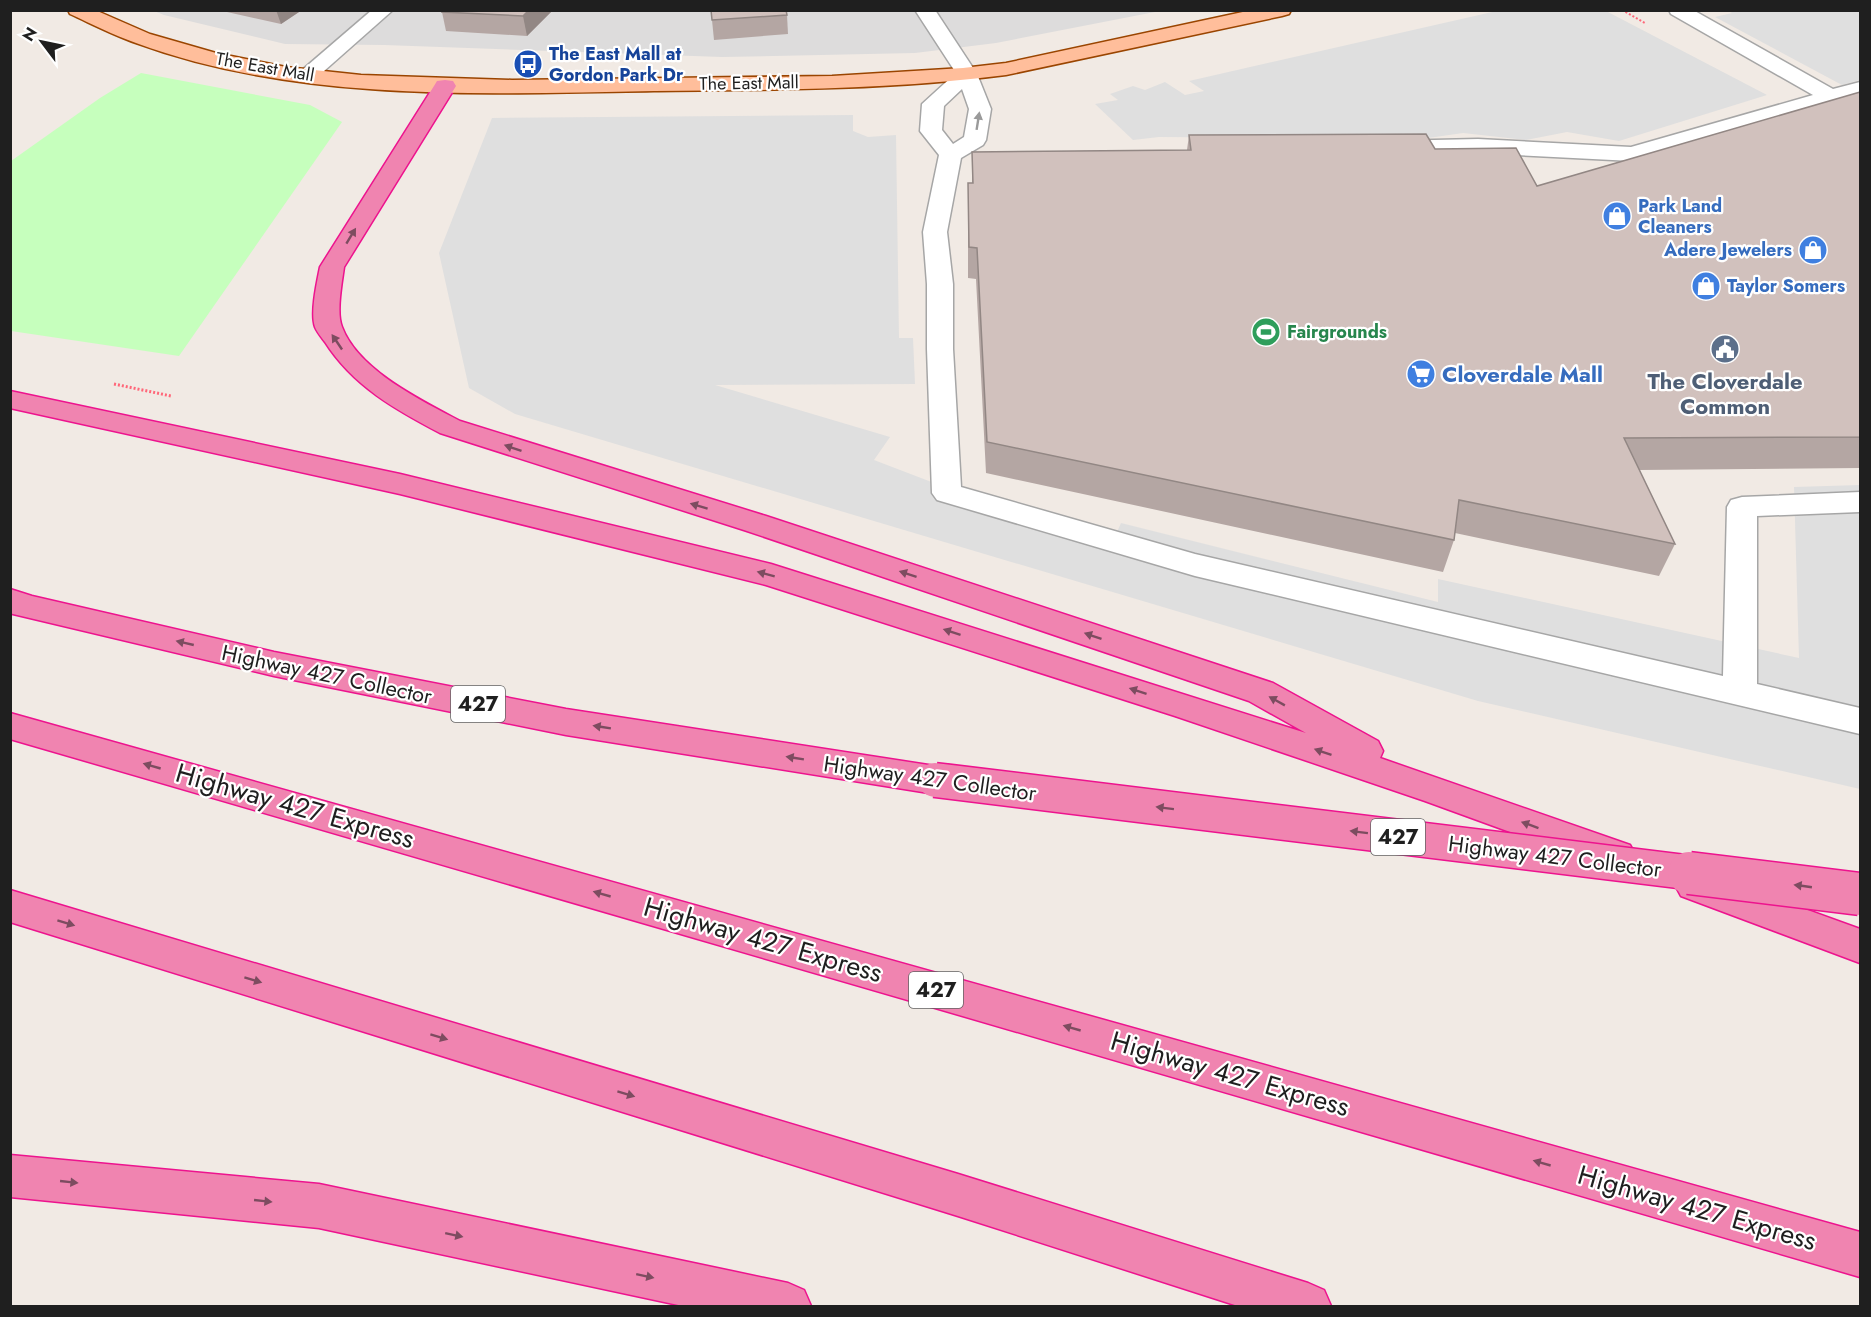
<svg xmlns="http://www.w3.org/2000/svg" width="1871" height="1317" font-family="Jost,sans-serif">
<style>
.residential{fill:#dddcdc}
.park{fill:#c6ffbd}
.parking{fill:#dfdfdf}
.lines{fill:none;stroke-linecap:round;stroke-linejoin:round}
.minor-casing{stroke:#a6a6a6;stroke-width:3}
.major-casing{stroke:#9a4500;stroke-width:3}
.highway-casing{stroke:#ed138e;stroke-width:3}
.path-far1{stroke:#ff6779;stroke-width:2;stroke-dasharray:2 2;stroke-linecap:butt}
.path{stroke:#ff6779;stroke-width:3;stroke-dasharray:2 2;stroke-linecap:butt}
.minor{fill:#fff;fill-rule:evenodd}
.major{fill:#ffbe9b;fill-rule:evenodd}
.highway{fill:#f084b0;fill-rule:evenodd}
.highway-bridge-far1-casing{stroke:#ed138e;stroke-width:37;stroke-linecap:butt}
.highway-bridge-casing{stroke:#ed138e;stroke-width:45;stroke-linecap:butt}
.highway-bridge-far1{stroke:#f084b0;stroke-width:34}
.highway-bridge{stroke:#f084b0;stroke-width:42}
.wall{fill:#b4a6a3}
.shaded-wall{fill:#928784}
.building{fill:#d1c1bd;stroke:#928784;stroke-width:1.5}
.oneway{fill:#9a9a9a}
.oneway2{fill:#7d4c60}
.labels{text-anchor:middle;stroke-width:4.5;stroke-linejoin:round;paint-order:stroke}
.far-transit-label{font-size:18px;font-weight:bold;fill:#164399;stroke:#fff;text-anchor:start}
.far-street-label{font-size:18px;fill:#1f1f1f;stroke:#fff}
.far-shop-label{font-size:18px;font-weight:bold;fill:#366cbe;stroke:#fff;text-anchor:start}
.far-leisure-label{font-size:18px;font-weight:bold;fill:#27864d;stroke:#fff;text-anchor:start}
.shield{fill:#fff;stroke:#626262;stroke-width:1.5}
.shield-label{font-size:21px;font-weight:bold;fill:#1f1f1f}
.shop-label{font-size:22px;font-weight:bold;fill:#366cbe;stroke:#fff;text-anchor:start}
.service-label{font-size:22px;font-weight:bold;fill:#4e5e75;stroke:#fff}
.street-label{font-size:22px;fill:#1f1f1f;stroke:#fff}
.near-street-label{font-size:27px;fill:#1f1f1f;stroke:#fff}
</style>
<rect width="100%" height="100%" fill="#f1eae4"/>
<path class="residential" d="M154 11H1160L996 43 915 53 722 57 384 45 285 44 164 15Z"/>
<path class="park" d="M141 73 310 105 342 122 179 356 11 331V161L100 98Z"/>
<g class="parking">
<path d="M1501 10 1606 11 1767 95 1619 141 1567 132 1526 140 1463 133 1421 139 1159 137 1133 140 1095 104 1118 100 1110 94 1133 86 1145 90 1165 82 1185 95 1204 91 1189 81Z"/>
<path d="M1728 11H1860V80L1842 85 1715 17 1732 13Z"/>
<path d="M853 115V131L868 137 896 135 899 338H913L915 384 715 385 890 437 874 460 968 496 1114 539 1121 523 1438 602V579L1799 658 1794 487 1860 485V789L1478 701 515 414 469 388 439 253 492 118Z"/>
</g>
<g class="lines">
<g class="minor-casing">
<g id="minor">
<path d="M372 10H393L315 79 308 81 301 79 297 75 301 71Z"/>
<path d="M915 10H935L977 74 991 109 986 140 983 145 961 158 947 232 953 284V349L961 487 1195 554 1723 676 1727 507 1731 500 1742 497 1860 492V512L1757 516V684L1860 708V734L1195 576 937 500 932 493 927 349V284L923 232 939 155 920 131 922 104 956 73ZM962 89 969 109 964 137 953 144 942 130 944 106Z"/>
<path d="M1669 10H1693L1833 89 1860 82V95L1632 161 1478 153 1390 155 1382 153 1379 148 1382 143 1390 141 1478 139 1631 147 1813 95 1671 14Z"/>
</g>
</g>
<g class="major-casing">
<path id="major" d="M68 10H95L150 34 216 53 286 67 361 75 512 80 832 76 963 68 1006 63 1252 10H1291L1289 14 1282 16 1006 75C889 90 772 90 654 91 483 94 300 103 136 43 113 35 92 24 70 14Z"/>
</g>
<g class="highway-casing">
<g id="highway">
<path d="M445 80 453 81 456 86 344 267C342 282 336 313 342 327 358 370 422 401 460 421L766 516 1273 683 1378 741 1383 751 1380 758 1630 845 1636 856 1630 867 1617 871 1425 801 1175 716 766 585 400 494 10 408V391L400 474 771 564 1306 733 1249 701 744 530 440 433C396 410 353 386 325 342 322 338 317 332 315 327 310 313 317 282 320 267L434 86 437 81Z"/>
<path d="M10 589 32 596 274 652 566 709 935 766 948 770 953 780 948 790 935 794 566 735 274 676 13 614 10 613Z"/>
<path d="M10 713 1860 1232V1277L10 739Z"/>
<path d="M1694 869 1860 929V963L1681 896 1675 885 1681 874Z"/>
<path d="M10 890 958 1174 1308 1283 1324 1290 1331 1306H1238L958 1216 10 922Z"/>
<path d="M10 1155 319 1184 788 1283 804 1290 811 1306H683L319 1228 10 1197Z"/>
</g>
</g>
<path class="path-far1" d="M1622 10 1645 23"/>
<path class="path" d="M114 384 171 396"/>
<use href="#minor" class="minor"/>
<use href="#major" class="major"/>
<use href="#highway" class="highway"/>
<g class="highway-bridge-far1-casing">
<path id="highway-bridge-far1" d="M935 780 1702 874"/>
</g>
<g class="highway-bridge-casing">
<path id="highway-bridge" d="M1689 873 1860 894"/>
</g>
<use href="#highway-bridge-far1" class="highway-bridge-far1"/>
<use href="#highway-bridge" class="highway-bridge"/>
</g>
<g class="wall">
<path d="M218 10H302L281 24Z"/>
<path d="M443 10H553L527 36 446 31 442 12Z"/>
<path d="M711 10 787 15 788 34 714 40Z"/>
<path d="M1860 92V468L1639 470 1675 544 1659 576 1455 533 1454 540 1443 572 986 473 976 279 968 278V183H972V152L1187 150 1189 135 1435 149 1537 186Z"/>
</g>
<g class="shaded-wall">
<path d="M276 10H302L281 24Z"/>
<path d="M529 10H553L527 36 523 16Z"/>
</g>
<g class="building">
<path d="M443 10H529L523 16 442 12Z"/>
<path d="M711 10H786L787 15 712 20Z"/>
<path d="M1860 92V437L1624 438 1675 544 1459 500 1454 540 987 442 977 248 969 247 968 183H973L972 152 1191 150 1189 135 1426 134 1435 149 1516 148 1537 186Z"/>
</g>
<defs><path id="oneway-solid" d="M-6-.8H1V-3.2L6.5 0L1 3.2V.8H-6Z" transform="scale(1.5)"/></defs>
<use class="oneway" href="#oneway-solid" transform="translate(978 121) rotate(-81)"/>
<g class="oneway2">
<use href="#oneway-solid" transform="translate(351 236) rotate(-59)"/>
<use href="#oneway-solid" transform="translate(337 342) rotate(-124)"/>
<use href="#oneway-solid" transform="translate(513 448) rotate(-161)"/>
<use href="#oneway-solid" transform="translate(699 506) rotate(-163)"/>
<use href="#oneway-solid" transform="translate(766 574) rotate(-165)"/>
<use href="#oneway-solid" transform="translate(908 574) rotate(-162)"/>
<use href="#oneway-solid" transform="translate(952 632) rotate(-162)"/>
<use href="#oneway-solid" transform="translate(1093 636) rotate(-161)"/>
<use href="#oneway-solid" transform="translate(185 643) rotate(-167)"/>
<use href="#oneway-solid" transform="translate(1138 691) rotate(-162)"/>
<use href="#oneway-solid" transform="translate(1277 701) rotate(-151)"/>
<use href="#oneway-solid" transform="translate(602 727) rotate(-171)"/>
<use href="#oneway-solid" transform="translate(1323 752) rotate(-161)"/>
<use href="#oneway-solid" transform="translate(795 758) rotate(-171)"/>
<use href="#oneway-solid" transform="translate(152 766) rotate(-164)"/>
<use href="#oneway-solid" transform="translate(1165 808) rotate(-173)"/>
<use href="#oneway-solid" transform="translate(1530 825) rotate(-160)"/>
<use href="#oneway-solid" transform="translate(1359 832) rotate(-173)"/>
<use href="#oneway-solid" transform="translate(1803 886) rotate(-172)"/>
<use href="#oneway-solid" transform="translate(602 894) rotate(-164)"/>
<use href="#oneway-solid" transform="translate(66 923) rotate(17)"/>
<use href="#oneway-solid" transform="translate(253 980) rotate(17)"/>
<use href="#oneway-solid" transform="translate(1072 1028) rotate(-164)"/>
<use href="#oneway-solid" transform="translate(439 1037) rotate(17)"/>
<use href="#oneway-solid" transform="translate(626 1094) rotate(17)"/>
<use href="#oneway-solid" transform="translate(1542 1163) rotate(-164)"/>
<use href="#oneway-solid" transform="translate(69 1182) rotate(6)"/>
<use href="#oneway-solid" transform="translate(263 1201) rotate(6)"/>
<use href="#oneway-solid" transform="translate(454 1235) rotate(12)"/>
<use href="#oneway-solid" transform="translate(645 1276) rotate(12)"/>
</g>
<defs>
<g id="bus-disc" transform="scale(1.5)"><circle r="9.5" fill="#1a4fb4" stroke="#fff"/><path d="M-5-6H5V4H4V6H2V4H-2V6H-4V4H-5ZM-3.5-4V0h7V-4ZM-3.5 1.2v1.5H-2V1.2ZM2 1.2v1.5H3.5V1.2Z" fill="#fff"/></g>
<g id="shop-disc" transform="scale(1.5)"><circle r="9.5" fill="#3f7fe0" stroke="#fff"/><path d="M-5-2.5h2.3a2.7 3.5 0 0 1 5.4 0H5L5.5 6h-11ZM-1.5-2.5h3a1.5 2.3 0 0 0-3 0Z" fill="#fff"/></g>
<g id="stadium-disc" transform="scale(1.5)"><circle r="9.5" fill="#2e9e5b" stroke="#fff"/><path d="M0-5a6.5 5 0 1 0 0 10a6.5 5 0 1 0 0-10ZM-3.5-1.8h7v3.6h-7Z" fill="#fff"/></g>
<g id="civic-disc" transform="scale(1.5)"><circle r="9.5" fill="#5c6f8a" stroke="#fff"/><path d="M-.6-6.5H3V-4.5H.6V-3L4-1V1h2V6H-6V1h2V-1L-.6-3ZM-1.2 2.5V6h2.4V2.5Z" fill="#fff"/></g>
<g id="supermarket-disc" transform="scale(1.5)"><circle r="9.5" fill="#3f7fe0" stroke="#fff"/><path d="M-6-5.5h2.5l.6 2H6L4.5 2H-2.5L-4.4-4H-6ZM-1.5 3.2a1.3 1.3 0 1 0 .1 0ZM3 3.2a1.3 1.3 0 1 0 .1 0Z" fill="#fff"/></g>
</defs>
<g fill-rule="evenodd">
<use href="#bus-disc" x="528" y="64"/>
<use href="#shop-disc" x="1617" y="216"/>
<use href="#shop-disc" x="1813" y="250"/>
<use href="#shop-disc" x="1706" y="286"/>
<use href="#stadium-disc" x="1266" y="332"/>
<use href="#civic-disc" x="1725" y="349"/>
<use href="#supermarket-disc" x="1421" y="374"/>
</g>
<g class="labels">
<g class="far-transit-label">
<text x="549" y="60">The East Mall at<tspan x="549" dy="21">Gordon Park Dr</tspan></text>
</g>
<g class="far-street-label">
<text transform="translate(265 67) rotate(10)" y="6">The East Mall</text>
<text transform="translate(749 83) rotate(-1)" y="6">The East Mall</text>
</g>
<g class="far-shop-label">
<text x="1638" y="212">Park Land<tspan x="1638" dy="21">Cleaners</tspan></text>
<text x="1792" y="256" text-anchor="end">Adere Jewelers</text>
<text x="1727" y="292">Taylor Somers</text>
</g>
<g class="far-leisure-label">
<text x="1287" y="338">Fairgrounds</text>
</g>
<g class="shield">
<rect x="451" y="686" width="54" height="36" rx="4.5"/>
<rect x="1371" y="819" width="54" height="36" rx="4.5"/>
<rect x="909" y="972" width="54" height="36" rx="4.5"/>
</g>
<g class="shield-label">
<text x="478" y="711">427</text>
<text x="1398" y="844">427</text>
<text x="936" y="997">427</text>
</g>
<g class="shop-label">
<text x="1442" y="382">Cloverdale Mall</text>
</g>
<g class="service-label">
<text x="1725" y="389">The Cloverdale<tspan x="1725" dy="25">Common</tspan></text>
</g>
<g class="street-label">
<text transform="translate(327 674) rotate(12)" y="8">Highway 427 Collector</text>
<text transform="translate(930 778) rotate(8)" y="8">Highway 427 Collector</text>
<text transform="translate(1555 856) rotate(7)" y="8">Highway 427 Collector</text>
</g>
<g class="near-street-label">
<text transform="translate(295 806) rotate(16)" y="9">Highway 427 Express</text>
<text transform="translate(763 940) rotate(16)" y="9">Highway 427 Express</text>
<text transform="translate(1230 1074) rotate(16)" y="9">Highway 427 Express</text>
<text transform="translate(1697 1208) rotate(16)" y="9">Highway 427 Express</text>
</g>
</g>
<rect width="1871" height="1317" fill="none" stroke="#1f1f1f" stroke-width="24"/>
<g transform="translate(42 42) rotate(302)" stroke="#ffffff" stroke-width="4.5" paint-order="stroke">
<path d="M0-4.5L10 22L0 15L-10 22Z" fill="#1f1f1f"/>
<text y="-9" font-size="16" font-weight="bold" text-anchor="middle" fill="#1f1f1f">N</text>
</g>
</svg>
